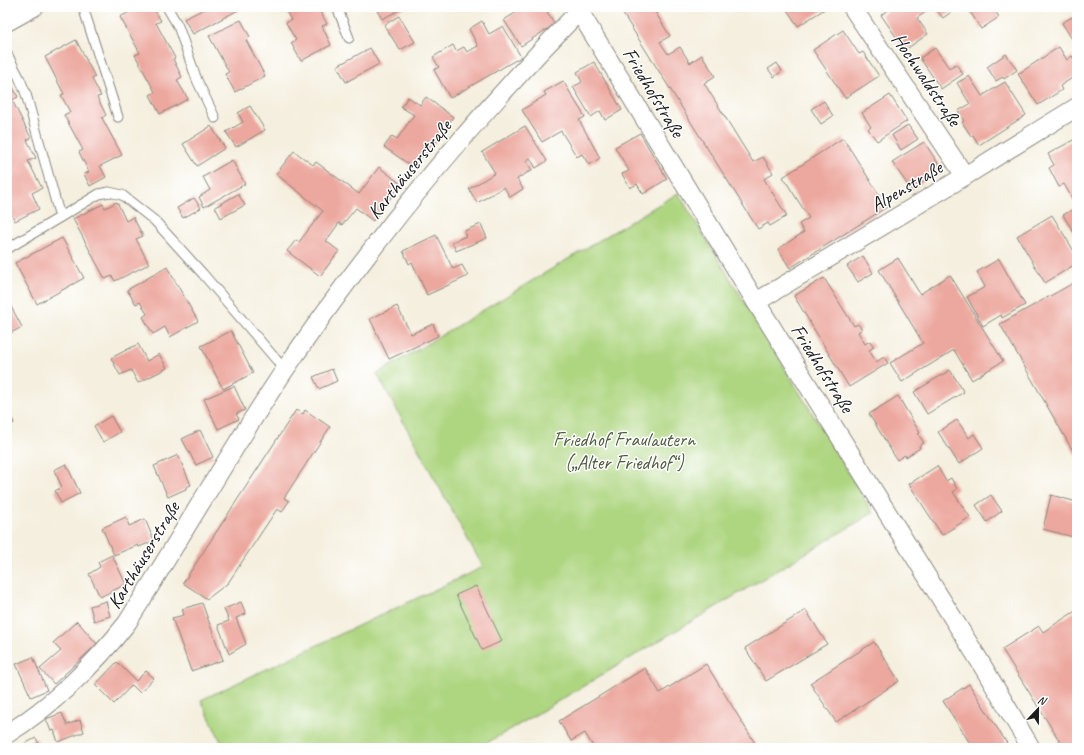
<svg xmlns="http://www.w3.org/2000/svg" width="1084" height="755" font-family="Caveat,sans-serif">
<style>
.green{fill:#aed681;stroke:#65794e}
.building{fill:#eca79e}
.lines{fill:none;stroke-linecap:round;stroke-linejoin:round}
.lane-casing{stroke:#88867d;stroke-width:11}
.street-casing{stroke:#88867d;stroke-width:20}
.lane{stroke:#fff;stroke-width:9}
.street{stroke:#fff;stroke-width:18}
.labels{text-anchor:middle;stroke-width:3;stroke-linejoin:round;paint-order:stroke}
.street-label{font-size:20px;fill:#1c1c1c;stroke:#fff}
.park-label{font-size:20px;fill:#4f5d3f;stroke:#fff}
</style>
<rect width="100%" height="100%" fill="#fff"/>
<filter id="ink" filterUnits="userSpaceOnUse"><feTurbulence type="fractalNoise" baseFrequency=".025" numOctaves="2"/><feDisplacementMap in="SourceGraphic" scale="8" xChannelSelector="R" yChannelSelector="G"/><feConvolveMatrix kernelMatrix="1 2 1 2 8 2 1 2 1" color-interpolation-filters="sRGB"/></filter>
<filter id="wash" filterUnits="userSpaceOnUse"><feTurbulence type="fractalNoise" baseFrequency=".012" numOctaves="4" result="noise"/><feDisplacementMap in="SourceGraphic" scale="16" xChannelSelector="R" yChannelSelector="G"/><feGaussianBlur stdDeviation="0.9" result="paint"/><feColorMatrix in="noise" values="0 0 0 0 0 0 0 0 0 0 0 0 0 0 0 0 0 1.4 0 .05"/><feComposite in="paint" operator="in"/></filter>
<g filter="url(#wash)">
<rect width="100%" height="100%" fill="#f4efde"/>
<path class="green" d="M678 193 873 513 525 721 478 748H224L201 700 483 567 377 374Z"/>
<g id="blocks">
<g class="building">
<path d="M139 7H153L161 21 156 23 175 58 173 59 182 77 177 80 188 99 160 114 150 95 155 92 135 55 140 53 120 17Z"/>
<path d="M208 7H244L193 34 184 19Z"/>
<path d="M284 7H318L327 24 322 26 331 45 301 61 291 43 296 40 286 23 291 20Z"/>
<path d="M375 7H405L382 19Z"/>
<path d="M525 7H544L555 24 521 46 504 20Z"/>
<path d="M634 7H652L670 36 660 42 668 54 680 47 690 63 702 55 715 76 704 83 753 162 763 157 773 173 764 179 787 216 770 226 768 223 758 229 623 14Z"/>
<path d="M785 7H828L798 26Z"/>
<path d="M893 7H922L926 12 917 18 928 34 905 50 881 15Z"/>
<path d="M934 7H958L943 18Z"/>
<path d="M974 7H993L999 17 981 29 969 10Z"/>
<path d="M399 16 415 42 400 50 384 25Z"/>
<path d="M1072 17 1077 25V36L1072 39 1062 23Z"/>
<path d="M241 20 250 37 246 40 265 76 235 92 225 74 229 72 209 36Z"/>
<path d="M482 21 489 34 503 26 521 57 450 98 434 70 439 67 433 57 453 45 456 51 464 47 467 52 478 46 469 29Z"/>
<path d="M843 30 859 54 863 52 879 76 845 98 813 50Z"/>
<path d="M76 40 95 77 92 79 101 96 97 97 106 115 102 118 122 155 100 166 106 177 90 186 84 174 89 172 79 152 83 150 64 115 70 112 61 95 64 94 45 57Z"/>
<path d="M1059 47 1067 60 1072 56 1077 63V75L1060 86 1062 90 1038 105 1018 74Z"/>
<path d="M370 48 379 64 346 82 337 66Z"/>
<path d="M935 48 949 68 956 64 963 74 941 89 920 58Z"/>
<path d="M1006 54 1017 70 1004 79 1003 77 996 81 987 67Z"/>
<path d="M594 62 622 110 605 120 600 111 591 117 573 87 582 82 577 72Z"/>
<path d="M777 63 782 71 774 77 768 69Z"/>
<path d="M969 76 982 96 1005 82 1026 115 979 145 973 135 971 136 962 122 964 121 958 111 970 104 957 83Z"/>
<path d="M9 80 18 97 12 100 31 138 27 140 36 158 28 161 42 188 32 193 39 209 15 221 7 205 12 203 7 194V81Z"/>
<path d="M563 81 585 117 579 120 600 158 589 165 582 154 577 157 561 131 542 142 522 110 546 95 544 92Z"/>
<path d="M890 95 907 121 877 141 868 129 871 127 862 113Z"/>
<path d="M408 97 420 105 426 97 453 117 424 158 421 156 413 167 384 147 392 136 397 139 414 115 401 107Z"/>
<path d="M824 101 833 116 821 124 811 109Z"/>
<path d="M250 106 265 130 236 147 226 132 243 122 238 113Z"/>
<path d="M908 125 918 139 901 150 892 135Z"/>
<path d="M211 126 225 148 197 166 183 144Z"/>
<path d="M525 126 547 161 536 168 530 158 526 161 532 170 517 179 523 189 510 197 504 187 477 203 469 189 495 173 482 152Z"/>
<path d="M640 133 667 179 643 194 637 184 630 188 622 174 629 171 615 147Z"/>
<path d="M843 138 887 207 790 268 778 249 804 232 799 224 809 218 783 177Z"/>
<path d="M1075 139 1077 143V207L1064 184 1059 187 1049 168 1054 165 1048 154Z"/>
<path d="M924 142 942 169 911 190 892 162Z"/>
<path d="M294 151 313 165 316 162 359 194 379 167 401 184 373 221 356 208 342 225 339 223 326 241 339 251 320 276 287 251 296 240 299 242 323 211 276 174Z"/>
<path d="M232 160 245 184 204 207 199 197 210 190 203 177Z"/>
<path d="M238 194 245 205 221 218 215 207Z"/>
<path d="M194 198 201 208 183 218 177 208Z"/>
<path d="M117 202 126 221 133 217 143 236 136 239 149 264 115 281 112 276 105 279 73 219 103 204 105 208Z"/>
<path d="M1077 207V231L1074 233 1063 215Z"/>
<path d="M1052 215 1077 256V263L1045 283 1017 236Z"/>
<path d="M481 224 487 238 456 251 452 242 466 236 464 231Z"/>
<path d="M436 235 453 269 462 265 468 276 427 295 412 262 409 264 403 251Z"/>
<path d="M62 238 84 278 37 304 15 263Z"/>
<path d="M863 256 873 273 858 282 847 266Z"/>
<path d="M898 258 920 294 950 275 1003 361 972 380 954 350 902 382 890 363 923 343 879 270Z"/>
<path d="M999 259 1025 305 1002 318 1001 315 983 326 967 297 985 287 977 272Z"/>
<path d="M167 267 198 321 170 337 165 327 153 334 143 317 147 314 140 302 136 304 127 290Z"/>
<path d="M824 278 854 326 858 324 862 329 858 332 865 344 870 341 874 347 869 350 876 362 884 357 888 363 849 387 794 296Z"/>
<path d="M1077 281V458L1000 324Z"/>
<path d="M7 299 22 327 7 335Z"/>
<path d="M397 306 411 334 433 324 438 336 389 359 370 319Z"/>
<path d="M231 331 253 373 223 389 201 346Z"/>
<path d="M138 344 147 361 159 354 167 368 138 383 131 370 120 375 111 358Z"/>
<path d="M332 369 337 381 319 389 313 377Z"/>
<path d="M950 370 964 392 927 414 914 392Z"/>
<path d="M234 386 245 410 236 414 239 419 218 429 204 399Z"/>
<path d="M898 396 920 433 918 434 924 443 919 446 920 448 906 457 905 455 897 460 869 414Z"/>
<path d="M7 408 14 423 7 426Z"/>
<path d="M296 410 303 414 305 410 330 427 284 498 289 501 282 512 277 509 228 583 207 599 183 583Z"/>
<path d="M111 416 120 432 103 442 94 426Z"/>
<path d="M957 420 969 438 974 434 983 448 959 464 938 432Z"/>
<path d="M200 430 213 457 196 465 182 439Z"/>
<path d="M178 455 191 485 186 487V489L168 497 154 466Z"/>
<path d="M66 464 80 493 61 503 55 491 62 487 54 470Z"/>
<path d="M937 466 946 481 951 478 957 489 953 492 970 517 942 535 909 484Z"/>
<path d="M991 495 1002 511 987 522 976 505Z"/>
<path d="M1051 495 1077 502V538L1043 529Z"/>
<path d="M126 517 129 526 145 519 154 541 139 547 138 545 114 555 102 528Z"/>
<path d="M112 555 126 584 100 597 89 574 100 567 98 562Z"/>
<path d="M476 586 502 641 482 650 456 595Z"/>
<path d="M106 601 110 616 94 621 90 606Z"/>
<path d="M241 602 246 614 236 618 246 644 229 654 218 625 229 621 224 609Z"/>
<path d="M202 603 223 660 191 671 172 618 184 615 182 609Z"/>
<path d="M806 610 827 644 766 681 745 648Z"/>
<path d="M1077 610V748H1064L1002 649 1039 626 1043 632Z"/>
<path d="M77 621 97 644 54 684 40 669 61 651 53 643Z"/>
<path d="M874 642 899 681 836 722 810 683Z"/>
<path d="M33 657 47 690 31 697 16 664Z"/>
<path d="M117 662 136 681 146 671 154 678 140 693 132 685 114 704 95 685Z"/>
<path d="M706 664 758 748H594L585 733 571 741 559 721 645 668 660 693Z"/>
<path d="M969 684 1010 748H973L943 701Z"/>
<path d="M62 713 67 725 80 720 84 732 58 742 54 730 51 731 46 719Z"/>
<path d="M36 738 41 748H16Z"/>
</g>
</g>
</g>
<g filter="url(#ink)">
<use href="#blocks" fill-opacity="0" stroke="#88867d" stroke-width="1"/>
<g class="lines">
<g class="lane-casing">
<g id="lane">
<path d="M83 7 118 117"/>
<path d="M167 7 178 26 197 80 215 118"/>
<path d="M337 7 349 38"/>
<path d="M7 54 19 77 26 94 60 217"/>
<path d="M7 249 99 194 109 192 122 195 155 221 203 274 285 370"/>
</g>
</g>
<g class="street-casing">
<g id="street">
<path d="M852 7 965 176"/>
<path d="M579 11 756 302 979 660 1031 748"/>
<path d="M7 22 34 7"/>
<path d="M756 302 965 176 1077 107"/>
<path d="M7 734C51 707 95 664 127 623 180 539 229 453 284 371 372 241 473 119 583 7"/>
</g>
</g>
<use href="#lane" class="lane"/>
<use href="#street" class="street"/>
</g>
</g>
<g class="labels">
<g class="street-label">
<text transform="translate(927 79) rotate(56)" y="7">Hochwaldstraße</text>
<text transform="translate(654 92) rotate(59)" y="7">Friedhofstraße</text>
<text transform="translate(409 169) rotate(-51)" y="7">Karthäuserstraße</text>
<text transform="translate(906 186) rotate(-31)" y="7">Alpenstraße</text>
<text transform="translate(823 368) rotate(58)" y="7">Friedhofstraße</text>
<text transform="translate(143 555) rotate(-59)" y="7">Karthäuserstraße</text>
</g>
<g class="park-label">
<text x="624" y="446">Friedhof Fraulautern<tspan x="624" dy="23">(„Alter Friedhof“)</tspan></text>
</g>
</g>
<rect width="1084" height="755" fill="none" stroke="#fff" stroke-width="24"/>
<g transform="translate(1038 709) rotate(22)" stroke="#ffffff" stroke-width="3" paint-order="stroke">
<path d="M0-3L7 15L0 10L-7 15Z" fill="#1c1c1c"/>
<text y="-6" font-size="11" font-weight="bold" text-anchor="middle" fill="#1c1c1c">N</text>
</g>
</svg>
